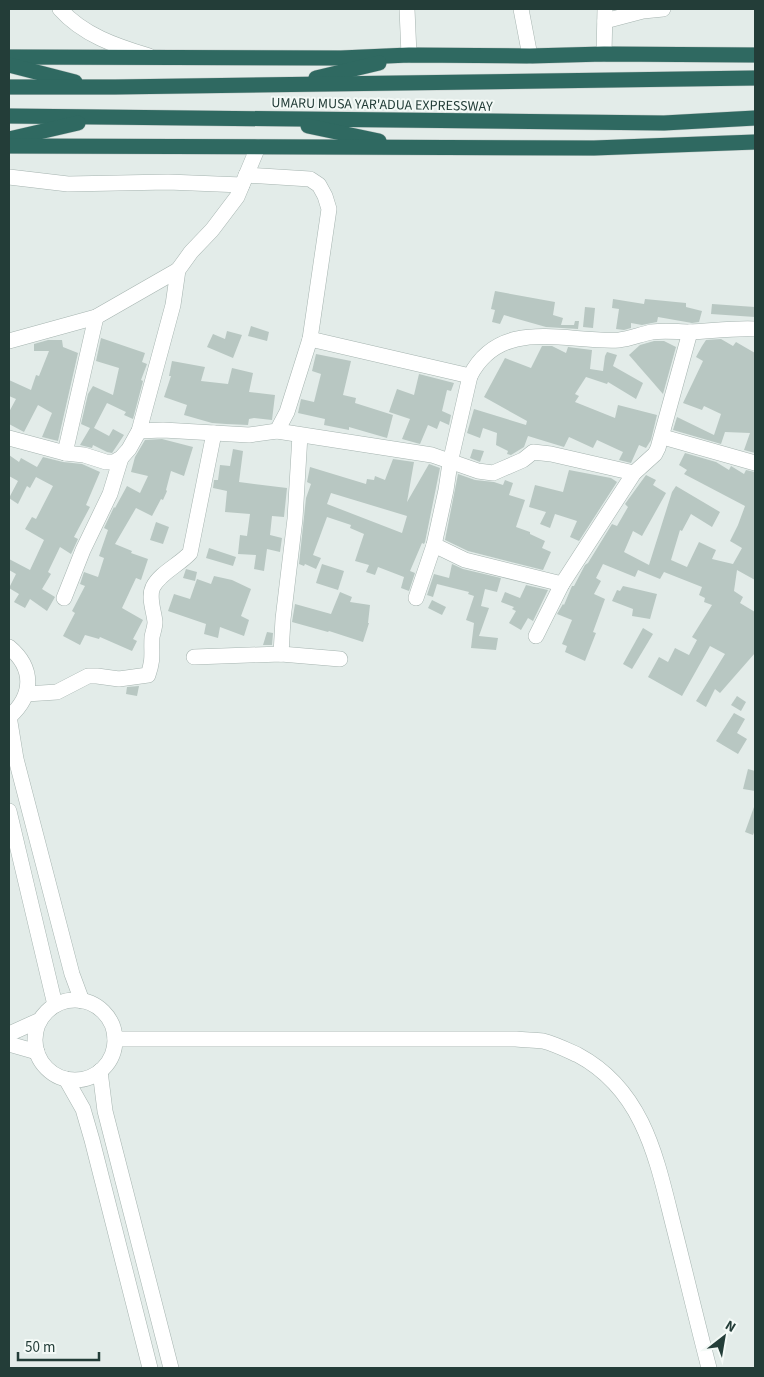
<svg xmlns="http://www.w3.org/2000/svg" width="764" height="1377" font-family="'Source Sans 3',sans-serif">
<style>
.building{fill:#b8c7c2;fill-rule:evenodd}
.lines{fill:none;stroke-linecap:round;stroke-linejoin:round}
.minor-casing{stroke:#a6b4b0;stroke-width:16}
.highway-casing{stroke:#c1c9c7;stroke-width:16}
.minor{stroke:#fff;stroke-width:15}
.highway{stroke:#2f6961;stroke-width:15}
.labels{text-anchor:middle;stroke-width:4;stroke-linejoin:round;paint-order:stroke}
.street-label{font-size:14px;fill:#233d38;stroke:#f3f9f6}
</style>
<rect width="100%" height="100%" fill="#e3ece9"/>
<g class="building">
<path d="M495 291 555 302 553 315 563 318 561 325H574L575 321H579L578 329 546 327 504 315 500 324 492 322 495 310 491 309Z"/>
<path d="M613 299 644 304 645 299 686 303V307L702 311 699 322 692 323 658 317 657 322 642 325 631 323V328L624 330 616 329 619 309 612 308Z"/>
<path d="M712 304 755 307V317L711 314Z"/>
<path d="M585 307 595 308 593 328 583 327Z"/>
<path d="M251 326 269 332 267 341 248 336Z"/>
<path d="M227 331 242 335 233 358 207 347 213 334 225 339Z"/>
<path d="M101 338 145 353 142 362 147 364 141 380 143 381 133 419 124 415 126 412 107 403 94 428 109 436 113 429 124 435 112 453 107 452 93 445 92 448 80 445 90 428 81 424 88 394 93 386 113 395 119 368 96 361Z"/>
<path d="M721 339 733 346 736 342 755 353V453L744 450 750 433 725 432 721 444 673 430 677 417 714 435 721 414 704 406 702 410 683 403 703 361 696 357 702 346 706 340Z"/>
<path d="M48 340H62L63 347 78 353 58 441 42 437 52 413 38 405 24 432 9 424V412L16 399 9 396V380L31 390 36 375 39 376 49 351H34V344Z"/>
<path d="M654 341H664L676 347 663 394 629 355 640 345Z"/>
<path d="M542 346H552L566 353 568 347 592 350 590 369 603 371 605 356 607 352 617 355 613 366 643 383 636 399 608 382 607 384 586 377 575 394 579 396 575 402 615 418 618 405 657 415 651 440 646 448 639 445 631 463 619 460 623 452 597 440 593 448 569 437 564 447 528 436 524 447 511 455 507 454 508 451 496 445 497 433 483 428 480 438 467 433 474 409 526 425 527 421 484 397 505 358 531 368Z"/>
<path d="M316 354 351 361 343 395 356 398 355 403 393 415 387 438 349 427V430L324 425 325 419 298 413 301 399 314 402 321 374 312 371Z"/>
<path d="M172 361 205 367 201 381 228 384 232 368 253 373 249 392 275 395 272 420 254 418 249 419 248 425 226 424 212 423 184 415 187 405 164 397 171 376H169Z"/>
<path d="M419 374 454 383 451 391 447 390 442 411 451 415 449 425 440 421 437 429 428 425 420 444 402 439 410 419 389 412 397 389 414 395Z"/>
<path d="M162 439 193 447 184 476 171 471 166 490 167 491 163 500 161 499 152 516 136 508 115 544 132 551 131 553 148 559 141 580 136 578 122 608 143 620 133 639 137 641 132 651 100 637 99 639 85 635 80 645 63 636 75 613 72 611 85 586 80 584 84 572 98 577 104 558 99 556 108 530 104 528 114 507 115 508 127 486 140 493 148 476 131 472 135 457 145 440Z"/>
<path d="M233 449 243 451 239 482 287 488 284 517 272 516 270 535 282 538 280 552 267 549 264 571 254 569 256 555 238 554 240 535 247 536 250 514 225 512 227 491 213 488 214 480H218L220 465 230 466Z"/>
<path d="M473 449 484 451 480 462 470 458Z"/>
<path d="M685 453 716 462 729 470 731 466 744 474 746 470 755 472V580L737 570 734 591 743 597 740 603 755 612V653L720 693 715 689 706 707 696 701 725 654 710 646 682 696 648 677 659 657 668 662 675 648 689 655 697 640 692 637 712 605 704 602 705 598 699 595 702 587 664 572 660 579 638 570 635 577 603 564 596 578 601 581 594 594 605 599 593 632 596 633 585 661 565 652 567 646 562 644 572 620 557 614 563 604 564 605 572 586H574L585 565 588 563 612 524 617 526 628 507 625 504 646 475 656 480 653 485 666 493 642 536 633 531 624 552 649 565 672 492 676 486 720 512 712 527 691 514 682 531 680 530 671 560 687 567 699 542 716 550 712 559 733 564 742 548 730 541 738 525 745 506 684 474 687 470 679 465Z"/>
<path d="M9 455 19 462 21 458 37 467 43 457 63 462 82 464 100 472 86 505 90 507 74 537 78 539 73 550 71 554 60 547 48 572 51 574 42 589 55 597 47 611 30 599 25 608 14 602 19 594 9 588 16 574 9 570V559L30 570 44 540 25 529 32 517 36 519 53 486 36 477 30 488 27 486 18 504 9 498 18 481 9 476Z"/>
<path d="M393 459 414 462 407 502 429 464 440 468 425 542 424 544 422 543 410 571 415 573 409 591 401 588 404 577 378 567 375 575 366 572 369 565 355 561 364 534 350 528 351 525 327 517 313 555 321 558 316 569 305 564 304 566 299 564 306 498 311 484 307 482 310 467 366 484 367 479 374 480 375 476 385 480ZM331 493 407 516 402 533 327 504Z"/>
<path d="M569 470 611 478 617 482 579 541 570 537 577 521 555 514 550 528 540 524 546 512 529 507 535 485 563 492Z"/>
<path d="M458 474 475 480 494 482 503 485 505 480 513 483 509 495 525 500 516 527 530 532V534L545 541 542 548 551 552 543 570 468 551 445 540Z"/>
<path d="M156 522 169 527 163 544 150 540Z"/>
<path d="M209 548 236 557 233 566 206 558Z"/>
<path d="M322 564 344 571 338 590 316 583Z"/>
<path d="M452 564 463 569 501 578 497 592 485 589 481 606 489 608 479 636 498 638 496 650 471 648 474 623 466 620 474 596 468 594 469 592 437 584 433 597 427 595 434 574 449 578Z"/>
<path d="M186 569 197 572 195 581 183 578Z"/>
<path d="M214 576 232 580 251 589 241 616 249 620 244 636 220 627 218 638 204 634 206 624 168 611 174 594 190 599 197 579 211 584Z"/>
<path d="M526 585 548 590 533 621 528 618 521 630 509 623 516 611 512 609 514 607 501 602 505 592 520 598Z"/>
<path d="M623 586 657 594 650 619 632 616 633 609 612 601 617 590 620 591Z"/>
<path d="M340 592 352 597 350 602 370 605 368 623H369L363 642 329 631 328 632 292 622 295 604 331 614Z"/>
<path d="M432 600 446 607 442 615 428 608Z"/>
<path d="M643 628 653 634 632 669 623 664Z"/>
<path d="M267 632 273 633 272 645H263Z"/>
<path d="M139 686 137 696 126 694 127 687Z"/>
<path d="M737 696 746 702 741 711 731 705Z"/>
<path d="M734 713 745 719 737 733 747 739 738 754 716 741Z"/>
<path d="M748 769 755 771V791L743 789Z"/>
<path d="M754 807 755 830 753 835 745 832Z"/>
</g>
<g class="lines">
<g class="minor-casing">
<g id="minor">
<path d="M60 9C83 35 116 46 149 56"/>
<path d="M407 9 409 55"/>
<path d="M521 9 530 56"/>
<path d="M605 21 643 11 663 9"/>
<path d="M604 54 605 9"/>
<path d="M246 175 310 179 319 185 325 196 329 209 310 339 287 412 277 431"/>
<path d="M9 177 68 184 168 182 242 185"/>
<path d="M310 339 470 376C501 316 566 343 619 340 630 339 641 334 652 332 665 330 678 332 690 332 712 331 733 328 755 329"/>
<path d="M9 341 96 317 178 270"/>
<path d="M139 431 163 430 249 435 277 431 432 455 478 471 493 473 523 460 533 452 551 454 634 473"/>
<path d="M663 437 755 463"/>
<path d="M9 438 65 453 84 455 106 462H114L121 458 129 449 139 431 173 305 178 270 191 252 212 230 237 197 258 147"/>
<path d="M65 453 96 317"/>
<path d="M434 545 465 560 562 584"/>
<path d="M64 598 83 550 110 494 121 458"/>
<path d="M416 598 434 545 446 490 450 463 470 376"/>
<path d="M536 636 562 584 634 473 655 454 658 448 690 332"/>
<path d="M9 647C34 668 34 695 9 717"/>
<path d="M281 654 283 619 295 519 300 435"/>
<path d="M194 657 281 654 340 659"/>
<path d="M26 694 57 692 88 676H97L119 679 148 675C154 658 151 653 152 637 153 632 155 627 155 622 154 611 148 597 153 587 160 573 179 565 190 553L214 433"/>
<path d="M9 716 16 759 72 974 82 1001"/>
<path d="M9 811 55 1005"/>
<circle cx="75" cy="1040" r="40"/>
<path d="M9 1034 40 1020"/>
<path d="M115 1039H516C525 1040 534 1040 543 1041 555 1044 567 1050 578 1055 645 1091 657 1161 674 1228 686 1275 697 1322 709 1368"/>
<path d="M9 1044 37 1052"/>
<path d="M100 1071 105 1111 171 1368"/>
<path d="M66 1079 83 1109 92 1140 150 1368"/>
</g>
</g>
<g class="highway-casing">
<g id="highway">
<path d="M9 57 341 58 409 55 530 56 604 54 755 55"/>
<path d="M9 65 75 82"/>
<path d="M316 78 379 63"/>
<path d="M9 87H115L755 78"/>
<path d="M9 116 664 123 755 118"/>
<path d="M308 126 379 141"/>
<path d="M9 139 78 123"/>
<path d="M9 146 594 148 755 142"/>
</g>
</g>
<use href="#minor" class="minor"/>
<use href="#highway" class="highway"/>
</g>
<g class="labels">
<g class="street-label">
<text transform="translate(382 104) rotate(1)" y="5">UMARU MUSA YAR'ADUA EXPRESSWAY</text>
</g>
</g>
<rect width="764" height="1377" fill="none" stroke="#233d38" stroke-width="20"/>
<g transform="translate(724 1337) rotate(31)" stroke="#f3f9f6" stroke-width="4" paint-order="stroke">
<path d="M0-4L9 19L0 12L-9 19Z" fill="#233d38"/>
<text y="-8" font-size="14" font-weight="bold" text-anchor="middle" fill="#233d38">N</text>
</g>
<path d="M18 1352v8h81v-8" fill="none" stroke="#233d38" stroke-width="2.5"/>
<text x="25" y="1352" font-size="15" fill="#233d38" stroke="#f3f9f6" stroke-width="4" paint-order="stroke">50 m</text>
</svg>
